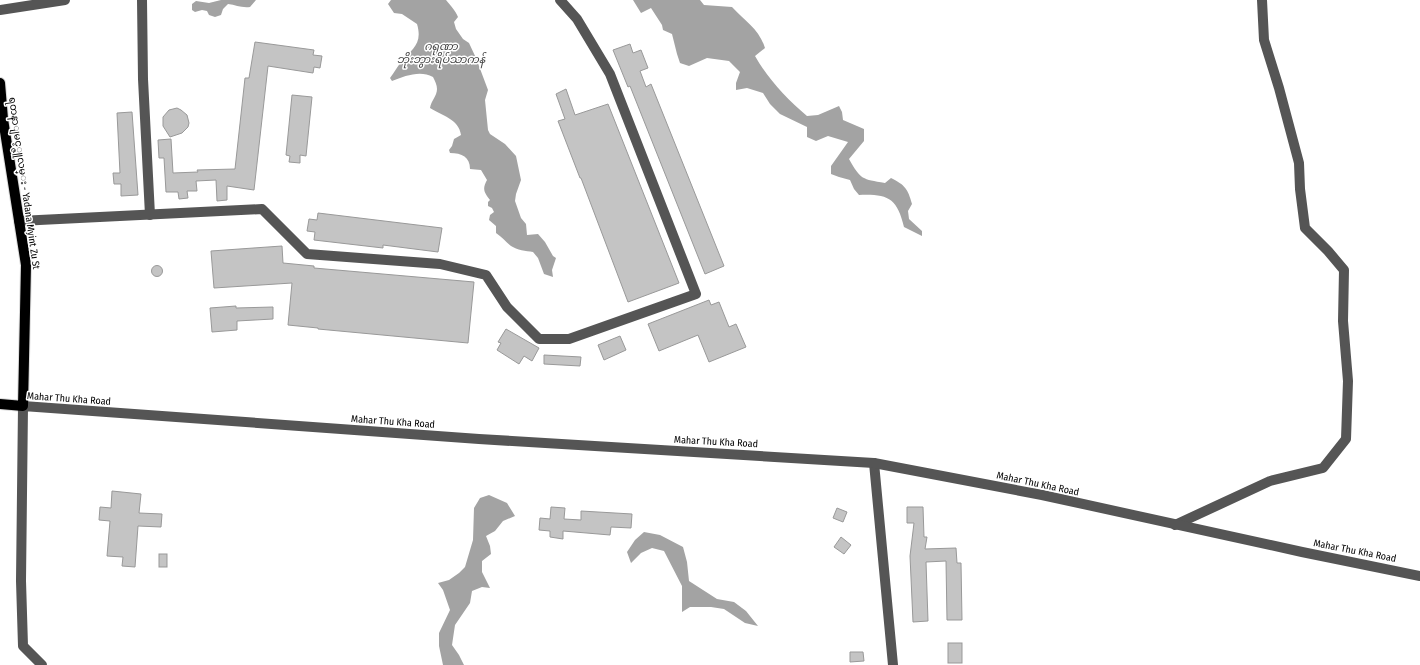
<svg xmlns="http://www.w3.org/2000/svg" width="1420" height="665" font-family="'Fira Sans Condensed','Noto Sans Myanmar',sans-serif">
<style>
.water{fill:#a3a3a3}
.building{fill:#c4c4c4;stroke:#999}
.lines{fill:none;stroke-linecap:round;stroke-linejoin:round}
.major-casing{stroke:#dbdbdb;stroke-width:12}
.minor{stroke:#555;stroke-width:10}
.major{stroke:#000;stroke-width:10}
.labels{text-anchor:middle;stroke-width:3;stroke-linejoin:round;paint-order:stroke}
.street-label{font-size:10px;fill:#000;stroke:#fff}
.water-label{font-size:11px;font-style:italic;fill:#444;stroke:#fff}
</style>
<rect width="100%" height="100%" fill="#fff"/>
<g class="water">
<path d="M221 0H256L250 7C241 8 236 5 228 4L223 9 221 15 215 17 209 15 207 11 202 10 195 12 192 10V4L196 1 209 3Z"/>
<path d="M391 0H446C451 6 455 10 458 17L454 22 456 29 463 39 469 43 476 58 488 90 485 100 488 130 490 134 505 144 516 156 521 180 516 194 515 201 521 218 526 224 527 235 538 234 545 242 553 256 556 258 552 270 553 277 544 274 538 258 533 252C526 251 517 250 511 246 506 242 502 237 496 233V226L489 220 490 215 494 212 492 208 488 206V202L490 200C484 192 482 189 487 180L481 170 470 169C470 157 462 153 450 153L449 150 452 146 454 139 461 135C459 119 441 115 430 108 431 101 437 96 437 89 437 85 435 81 433 77 420 70 405 76 392 81L390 78C394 73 397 67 401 62 412 49 423 44 417 24L402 14 394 13 388 4Z"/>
<path d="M633 0H700L704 5 732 7C745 21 759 29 765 48L755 56C768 79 787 99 807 116L818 115 839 106 842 112 843 120 864 129V141L849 159C861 180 862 179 885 183L891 178C905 185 908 189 912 204L908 211 909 219 922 231V236L904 227C897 198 888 194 859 195L854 189 850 180 839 177 831 174V166L848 142 828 136 816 141 807 137V127L780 114 770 104 763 93 747 88 736 90V83L740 72 729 61 707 58 689 66 680 63 677 54 672 34 663 30 662 25 651 8 641 13Z"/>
<path d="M489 495 507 503 515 516 503 521 495 531 486 536 490 546 491 554 482 561V572L490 588 482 587 472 591 470 603 455 625 452 645 459 655 464 665H443L439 646V633L450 610 443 590 438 583 449 580 459 573 465 567 473 540 474 508 480 498Z"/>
<path d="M644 532 660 535 683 547 687 562 689 581 717 599 734 602 746 611 758 626 745 623 724 609 711 607H690L682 612V586L664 551 652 548 641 553 631 563 627 552 635 540Z"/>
</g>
<g class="building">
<path d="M255 42 314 50 313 55 322 56 320 68 314 67 313 73 268 66 254 190 227 186V200L217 201 216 180 196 181 197 191H187L188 198 179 199 178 192H166L164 158H159L158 140 171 139 173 173 198 172 197 170 235 169 245 78H249Z"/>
<path d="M630 44 633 53 641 50 648 68 640 71 646 87 651 84 724 266 705 274 630 86 628 87 613 50Z"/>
<path d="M566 89 575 115 608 104 679 283 628 302 581 178H580L558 121 565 119 556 94Z"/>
<path d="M292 95 312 97 306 156 300 155V163L289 162 290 156 286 155Z"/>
<path d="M177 108 181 110 187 115 189 123 188 127 182 133 170 137 163 126V117L169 110Z"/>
<path d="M132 112 138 195 121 196V184H114L113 173H120L117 113Z"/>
<path d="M318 213 442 228 438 252 383 245V248L314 240 315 232 307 231 309 219 317 220Z"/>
<path d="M282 246 283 263 314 266V268L474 282 468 343 318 329V328L288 325 292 283 214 288 211 251Z"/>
<circle cx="157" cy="271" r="5.5"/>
<path d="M709 300 711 305 719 302 729 327 736 324 746 347 709 362 698 335 659 351 648 324Z"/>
<path d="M236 306V308L273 307V319L237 321V330L212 332 210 308Z"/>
<path d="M506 329 539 348 532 361 524 356 519 364 497 350 501 343 498 342Z"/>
<path d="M620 336 626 350 604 360 598 345Z"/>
<path d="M544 355 581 357 580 366 544 364Z"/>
<path d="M112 491 141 494 139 513 162 514 161 527 138 526 135 567 122 566 123 557 107 556 110 521 99 520 100 507 111 508Z"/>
<path d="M551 507 565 508 564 519 581 520V511L632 514 631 528 611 527 610 535 563 531V539L550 537V531L539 530 540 518 550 519Z"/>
<path d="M907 507H923L924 537H927L925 549 956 548 957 563H961L962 620H947L946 561 926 562 928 621 913 622 910 556 914 523H907Z"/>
<path d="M837 508 847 512 843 522 833 518Z"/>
<path d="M841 537 851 545 844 554 834 547Z"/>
<rect x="159" y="554" width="8" height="13"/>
<rect x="948" y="643" width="14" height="20"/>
<path d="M850 652H863L864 661 850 662Z"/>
</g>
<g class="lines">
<g class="major-casing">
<path id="major" d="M0 83 3 119 26 265 23 406 0 404"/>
</g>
<g class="minor">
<path d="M142 0 143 79 150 215"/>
<path d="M0 10 65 0"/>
<path d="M19 221 262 209 307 254 440 264 486 275 507 307 539 339H569L696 294 610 74 577 19 560 0"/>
<path d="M874 463 893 665"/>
<path d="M1175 525 1270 481 1323 468 1346 439 1348 381 1343 321 1344 270 1328 251 1305 228 1300 189 1299 163 1279 88 1264 40 1262 0"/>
<path d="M42 665 23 646 21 581 23 406 479 439 874 463 1042 495 1302 552 1420 576"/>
</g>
<use href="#major" class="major"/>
</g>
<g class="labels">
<g class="street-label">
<text transform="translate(25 183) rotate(82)" y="4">ရတနာျမင့္ဇူလမ္း - Yadana Myint Zu St</text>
<text transform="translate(69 398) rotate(4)" y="4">Mahar Thu Kha Road</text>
<text transform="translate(393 421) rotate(4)" y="4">Mahar Thu Kha Road</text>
<text transform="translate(716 441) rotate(3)" y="4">Mahar Thu Kha Road</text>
<text transform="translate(1038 483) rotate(12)" y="4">Mahar Thu Kha Road</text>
<text transform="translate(1355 550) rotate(11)" y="4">Mahar Thu Kha Road</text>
</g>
<g class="water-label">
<text x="441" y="50">ဂရုဏာ<tspan x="441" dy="13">ဘိုးဘွားရိပ်သာကန်</tspan></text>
</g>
</g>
</svg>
